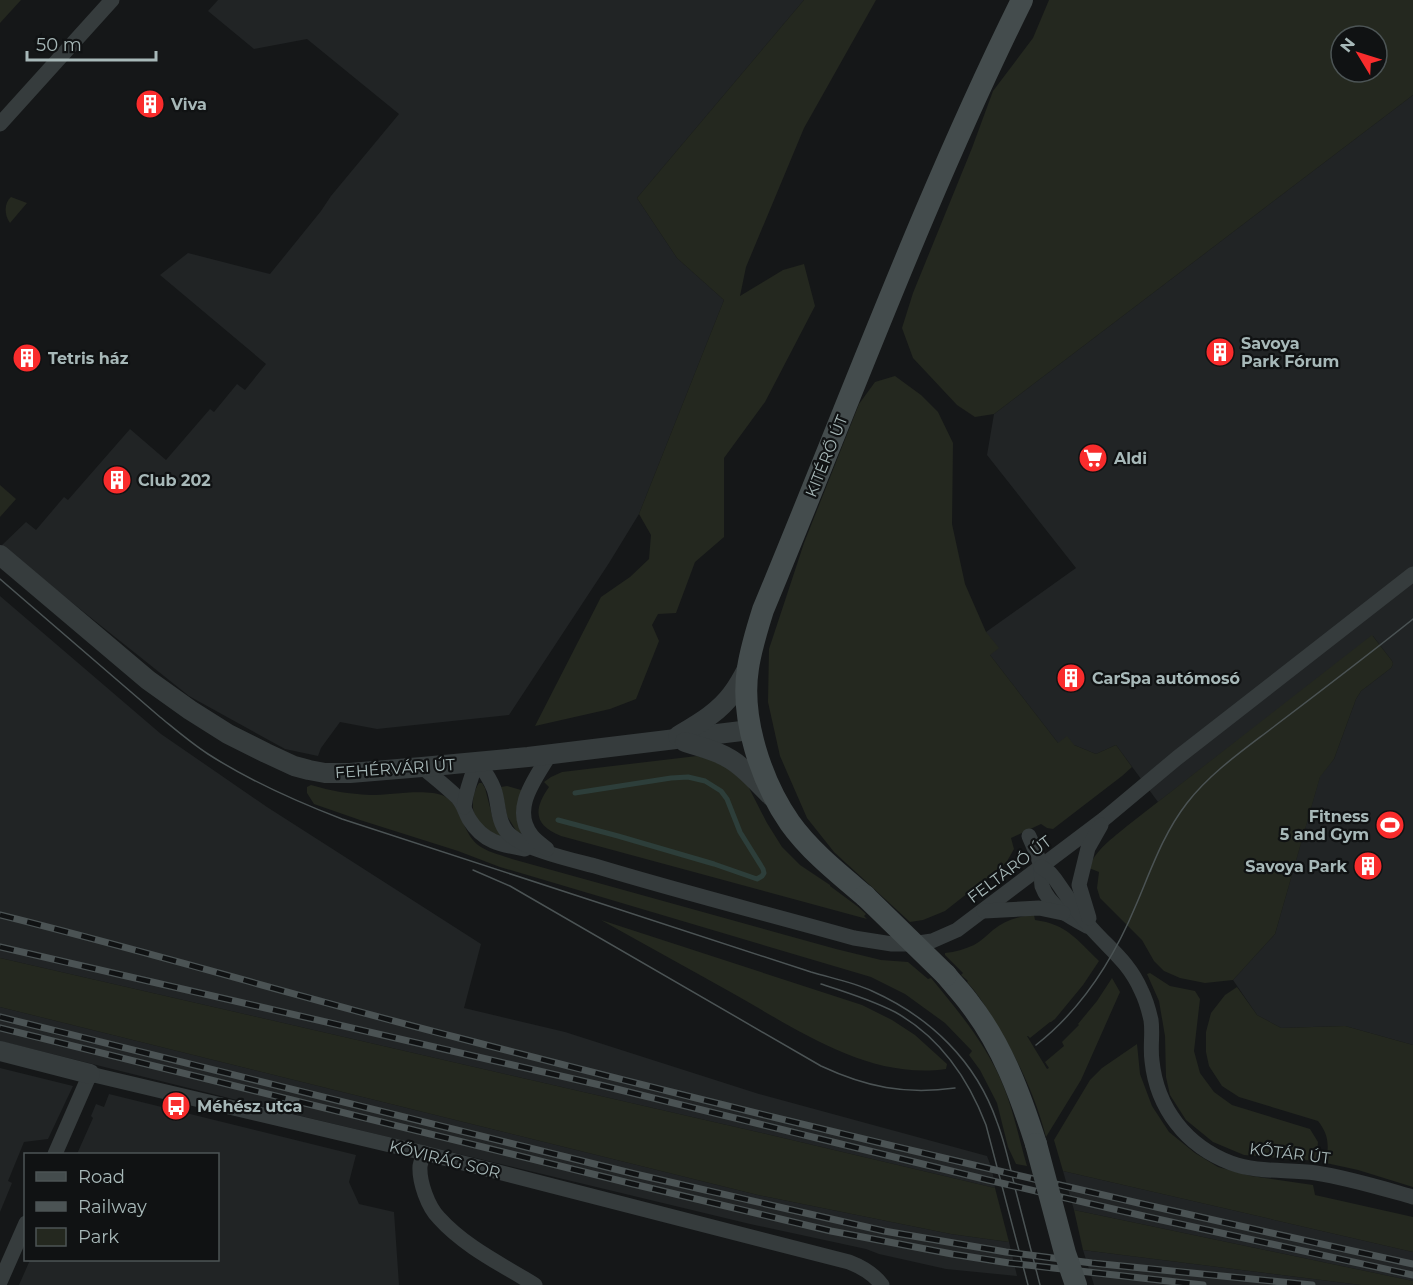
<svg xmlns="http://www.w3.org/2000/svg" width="1413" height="1285" font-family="Montserrat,sans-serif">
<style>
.built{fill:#212425}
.green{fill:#24281f;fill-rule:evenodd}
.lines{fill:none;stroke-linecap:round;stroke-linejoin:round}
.stream{stroke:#2d3e3a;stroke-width:5}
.minor{stroke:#363c3d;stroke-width:15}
.tertiary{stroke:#363c3d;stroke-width:20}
.secondary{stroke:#444c4d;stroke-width:22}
.tram{stroke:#4b5354;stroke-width:1.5}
.rail-casing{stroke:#4b5354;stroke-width:7}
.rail{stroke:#101213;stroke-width:4.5;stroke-dasharray:14;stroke-linecap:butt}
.secondary-bridge{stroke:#444c4d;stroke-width:22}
.labels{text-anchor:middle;stroke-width:4.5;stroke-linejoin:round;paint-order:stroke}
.poi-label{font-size:16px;font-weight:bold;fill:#a7b8b8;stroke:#101213;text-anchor:start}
.street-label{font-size:16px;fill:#a7b8b8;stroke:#101213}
</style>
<rect width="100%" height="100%" fill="#151718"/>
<g class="built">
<path d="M218 0H804L637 198 677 258 724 300 639 514 609 563 509 715 377 729 340 722 321 748 318 756 285 749 189 696 1 546 26 522 36 530 64 497 68 500 130 429 166 460 210 409 214 412 237 384 245 390 266 364 160 275 188 253 270 274 321 211 331 196 399 114 307 39 254 49 208 11Z"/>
<path d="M1413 95V1045L1345 1026 1281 1028 1257 1015 1233 980 1275 934 1320 776 1334 759 1356 699 1361 691 1391 668 1393 664 1392 661 1373 636 1158 802 1116 745 1096 754 1074 745 1058 743 990 655 986 632 1076 568 987 455 994 414Z"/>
<path d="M0 596 161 734 267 807 481 944 464 1008 565 1032 759 1094 987 1156 992 1169 995 1188 753 1131 0 958Z"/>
<path d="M0 1007 758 1195 951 1234 1009 1242 1017 1276 946 1269 879 1254 866 1249 750 1224 301 1116 0 1041Z"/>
<path d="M0 1068 73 1086 48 1139 24 1142 8 1181 12 1183 0 1212Z"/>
<path d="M109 1094 356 1155 349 1182 359 1204 394 1212 399 1285H19L30 1260H218V1154H77L93 1118 91 1116 96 1104 104 1107Z"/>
<path d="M1063 1171 1413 1252V1281L1074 1210Z"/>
<path d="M1083 1250 1361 1285H1094Z"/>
</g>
<g class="green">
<path d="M0 0H21L0 23Z"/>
<path d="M804 0H876L804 128 746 267 740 296 783 270 804 264 815 306 765 402 724 458V537L695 562 676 613 658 614 652 625 659 641 636 699 610 709 535 726 601 597 630 577 649 559 651 535 639 514 724 300 677 258 637 198Z"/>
<path d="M1049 0H1413V95L994 414 975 417 957 405 913 358 902 328 913 293 972 148 993 91 1033 38ZM1341 36H1377V72H1341Z"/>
<path d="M11 197 27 203 10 223C4 215 4 203 11 197Z"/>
<path d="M895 376 921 395 938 412 953 443 952 524 965 584 986 632 999 648 990 655 1058 743 1067 736 1074 745 1096 754 1116 745 1132 767 1122 776 1053 829 1047 828 1041 824 1011 838 1014 849 1006 863 945 911 923 920 910 922 834 852 807 818 780 756 768 702 769 649 804 543 859 404 875 382Z"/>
<path d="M0 485 16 499 0 517Z"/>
<path d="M1372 635 1392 661 1393 664 1391 668 1361 691 1356 699 1334 759 1320 777 1275 934 1233 980 1205 983 1180 978 1164 971 1154 961 1142 940 1100 898 1097 888 1099 872 1089 868C1095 850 1113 838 1127 826Z"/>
<path d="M697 756 721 762 748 786 767 823 782 847 800 865 830 885V886L857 906 866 914 864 916 867 919 561 836C534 825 533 810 549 787L544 782 551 777 562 772Z"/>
<path d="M479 783H482L485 788 493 819 503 837 502 840C495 835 486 831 481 826 470 814 471 795 479 783Z"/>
<path d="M311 785C331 791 349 794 370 795 390 795 427 788 444 796 463 806 461 831 478 845 487 852 501 855 512 859L836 949 881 960 908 962 928 979 931 978C958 1011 987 1045 1003 1085 1014 1112 1019 1139 1027 1166L1016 1164 1008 1147 997 1103 980 1070 969 1055 972 1051 945 1023 905 994 871 977 500 867 458 851 360 820 314 804 307 793V787Z"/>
<path d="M507 786 521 790V833L517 832 507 816 501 787Z"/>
<path d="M1034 915 1035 920C1067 924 1077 940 1099 961L1083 985 1055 1019 1051 1022H1050L1030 1038 1028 1036H1027L1047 1069 1049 1068 1045 1062 1064 1046 1062 1042 1079 1025 1078 1024 1097 1001 1112 978 1120 992 1081 1080 1046 1137C1035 1095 1017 1057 994 1021 986 1007 978 994 967 982L968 981 961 975 963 973 945 955V953C955 952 965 949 974 945 981 941 987 935 993 930 1005 920 1019 916 1034 915Z"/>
<path d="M601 920 862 1005 892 1020 915 1035 947 1064 946 1069C869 1080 798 1030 734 994 690 969 645 945 601 920Z"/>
<path d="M0 958 753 1131 995 1188 1009 1242 951 1234 758 1195 0 1007Z"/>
<path d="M1150 973 1170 986 1195 991 1200 999 1194 1051 1200 1073 1214 1092 1232 1105 1310 1129 1318 1142 1316 1161 1244 1155 1213 1142 1186 1120 1170 1095 1166 1077 1165 1036 1159 1001 1147 974Z"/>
<path d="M1237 987 1257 1015 1281 1028 1345 1026 1413 1045V1187L1358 1170 1326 1163C1329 1145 1329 1135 1318 1121L1239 1097 1222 1086 1209 1066 1206 1052V1032L1211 1013 1225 995Z"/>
<path d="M1137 1044 1140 1074 1152 1106 1169 1132 1195 1153 1218 1167 1251 1176 1313 1185 1315 1195 1413 1217V1252L1063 1171 1054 1140 1090 1080 1102 1068Z"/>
<path d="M1074 1210 1413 1281V1285H1361L1083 1250Z"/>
</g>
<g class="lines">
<path class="stream" d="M558 820 618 836 714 864 757 879 762 876 764 873 763 869 740 832 727 799 721 791 705 781 688 777 671 778 575 793"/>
<g class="minor">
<path d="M0 124 112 0"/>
<path d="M422 767C434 777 447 787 458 798 464 805 465 812 469 819 483 842 501 845 525 849"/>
<path d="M464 807C466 791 471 777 477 762 484 770 490 779 494 789 499 803 497 820 507 832 522 849 572 860 595 866 681 892 768 914 854 938L892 944H912L932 941 957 930 1104 819 1177 758 1413 574"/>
<path d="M1029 836C1033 846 1039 857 1041 867 1042 874 1041 880 1042 886 1049 906 1070 917 1087 926"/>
<path d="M547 849C542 845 536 841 532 836 510 809 536 778 550 754"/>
<path d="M1041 867 1050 873 1055 879C1067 896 1079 915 1093 930 1112 951 1129 963 1141 990 1145 998 1149 1011 1151 1020 1153 1033 1150 1047 1152 1061 1157 1108 1186 1146 1231 1163 1257 1173 1288 1169 1316 1173 1349 1178 1381 1188 1413 1197"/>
<path d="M984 911 1039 908 1063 913"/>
<path d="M1089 918 1079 885 1088 848 1101 825"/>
<path d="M424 1153C422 1157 421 1162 420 1166 419 1182 428 1207 439 1218 465 1247 503 1265 535 1285"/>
<path d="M55 1154 90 1074 424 1153 849 1262C862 1267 873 1273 882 1285"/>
<path d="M0 1282 26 1223"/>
</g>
<g class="tertiary">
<path d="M0 555 148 680 190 710 228 734 266 753 294 766 309 770 325 773H350L422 767 528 757 750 730"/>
<path d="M678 736C698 724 718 713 732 694 738 686 743 677 747 669"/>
<path d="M685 742C705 748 725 753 741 767 752 776 762 787 772 797"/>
<path d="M0 1051 90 1074"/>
</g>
<g class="secondary">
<path d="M865 896C839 874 810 851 790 823 761 781 740 718 748 668 751 648 757 629 763 610 848 406 924 198 1022 0"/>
<path d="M946 975C954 985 963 994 970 1004 1002 1045 1020 1094 1036 1144"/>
</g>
<g class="tram">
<path d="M0 579 160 717C176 730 191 743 208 754 250 781 295 801 342 819L811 972C831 978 853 982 872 991 930 1017 976 1061 997 1122 1005 1143 1010 1166 1015 1188 1023 1220 1032 1253 1040 1285"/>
<path d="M473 870 510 886 821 1066C866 1087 905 1095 955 1088"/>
<path d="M821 984C846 992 872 1000 895 1012 940 1037 968 1078 986 1125L1028 1285"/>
<path d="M1036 1045C1082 1009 1114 958 1136 905 1151 870 1163 834 1187 803 1211 772 1245 749 1276 725 1322 690 1368 655 1413 619"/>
</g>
<g class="rail-casing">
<g id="rail">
<path d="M0 915C154 953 306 999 459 1038 775 1120 1094 1195 1413 1264"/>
<path d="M0 947 600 1085 988 1180 1148 1217 1413 1275"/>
<path d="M0 1017 635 1174 884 1231 1006 1252 1092 1263 1312 1285"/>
<path d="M0 1028 633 1184 831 1231 952 1254 1009 1263 1203 1285"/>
</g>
</g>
<use href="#rail" class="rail"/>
<g class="secondary-bridge">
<path d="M865 896 946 975"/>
<path d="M1036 1144 1065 1253 1076 1285"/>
</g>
</g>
<defs>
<g id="building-disc" transform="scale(1.5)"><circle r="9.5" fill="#f92c2c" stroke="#101213"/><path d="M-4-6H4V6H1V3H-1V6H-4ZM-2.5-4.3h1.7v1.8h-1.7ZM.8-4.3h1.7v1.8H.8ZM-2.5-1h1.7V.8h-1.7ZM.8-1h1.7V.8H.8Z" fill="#fff"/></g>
<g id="supermarket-disc" transform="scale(1.5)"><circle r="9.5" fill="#f92c2c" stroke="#101213"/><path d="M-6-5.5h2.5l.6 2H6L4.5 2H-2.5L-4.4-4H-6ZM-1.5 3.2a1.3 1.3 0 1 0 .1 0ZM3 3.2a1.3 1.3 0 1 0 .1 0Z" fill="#fff"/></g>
<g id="stadium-disc" transform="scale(1.5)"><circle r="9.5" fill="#f92c2c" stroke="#101213"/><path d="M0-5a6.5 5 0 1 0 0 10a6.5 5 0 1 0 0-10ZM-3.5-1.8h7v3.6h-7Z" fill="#fff"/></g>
<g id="bus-disc" transform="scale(1.5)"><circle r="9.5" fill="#f92c2c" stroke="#101213"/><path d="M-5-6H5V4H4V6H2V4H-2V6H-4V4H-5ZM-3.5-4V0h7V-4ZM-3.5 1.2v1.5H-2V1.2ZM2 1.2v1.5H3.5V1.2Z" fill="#fff"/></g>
</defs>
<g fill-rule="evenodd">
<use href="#building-disc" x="150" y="104"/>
<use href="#building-disc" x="1220" y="352"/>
<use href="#building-disc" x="27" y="358"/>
<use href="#supermarket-disc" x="1093" y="458"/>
<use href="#building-disc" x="117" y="480"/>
<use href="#building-disc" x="1071" y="678"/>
<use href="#stadium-disc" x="1390" y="825"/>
<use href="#building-disc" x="1368" y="866"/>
<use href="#bus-disc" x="176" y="1106"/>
</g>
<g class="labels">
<g class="poi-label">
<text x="171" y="110">Viva</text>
<text x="1241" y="349">Savoya<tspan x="1241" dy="18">Park Fórum</tspan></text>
<text x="48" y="364">Tetris ház</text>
<text x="1114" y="464">Aldi</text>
<text x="138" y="486">Club 202</text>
<text x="1092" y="684">CarSpa autómosó</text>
<text x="1369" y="822" text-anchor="end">Fitness<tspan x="1369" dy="18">5 and Gym</tspan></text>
<text x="1347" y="872" text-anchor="end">Savoya Park</text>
<text x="197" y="1112">Méhész utca</text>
</g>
<g class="street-label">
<text transform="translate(826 456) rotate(-68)" y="6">KITÉRŐ ÚT</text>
<text transform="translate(395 768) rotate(-4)" y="6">FEHÉRVÁRI ÚT</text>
<text transform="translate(1009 869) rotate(-37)" y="6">FELTÁRÓ ÚT</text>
<text transform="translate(1290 1153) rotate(7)" y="6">KŐTÁR ÚT</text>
<text transform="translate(445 1159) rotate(14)" y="6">KŐVIRÁG SOR</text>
</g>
</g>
<rect x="24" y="1153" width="195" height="108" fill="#101213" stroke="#4c5455" stroke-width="1.5"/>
<rect x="36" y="1172" width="30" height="9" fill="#444c4d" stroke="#4c5455" stroke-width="1.5"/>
<text x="78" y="1183" font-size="18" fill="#a7b8b8">Road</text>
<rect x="36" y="1202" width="30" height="9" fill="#4b5354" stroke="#4c5455" stroke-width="1.5"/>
<text x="78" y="1213" font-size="18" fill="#a7b8b8">Railway</text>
<rect x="36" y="1228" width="30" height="18" fill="#24281f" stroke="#4c5455" stroke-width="1.5"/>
<text x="78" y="1243" font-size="18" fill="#a7b8b8">Park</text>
<g transform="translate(1359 54) rotate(308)"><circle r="28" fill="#101213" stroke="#4c5455" stroke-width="1.5"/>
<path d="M0-4.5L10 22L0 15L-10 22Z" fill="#f92c2c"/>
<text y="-9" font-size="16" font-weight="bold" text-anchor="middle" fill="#a7b8b8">N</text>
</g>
<path d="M27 51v9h129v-9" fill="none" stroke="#a7b8b8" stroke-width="3"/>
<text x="36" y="51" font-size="18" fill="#a7b8b8" stroke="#101213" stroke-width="4.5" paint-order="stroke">50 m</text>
</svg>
